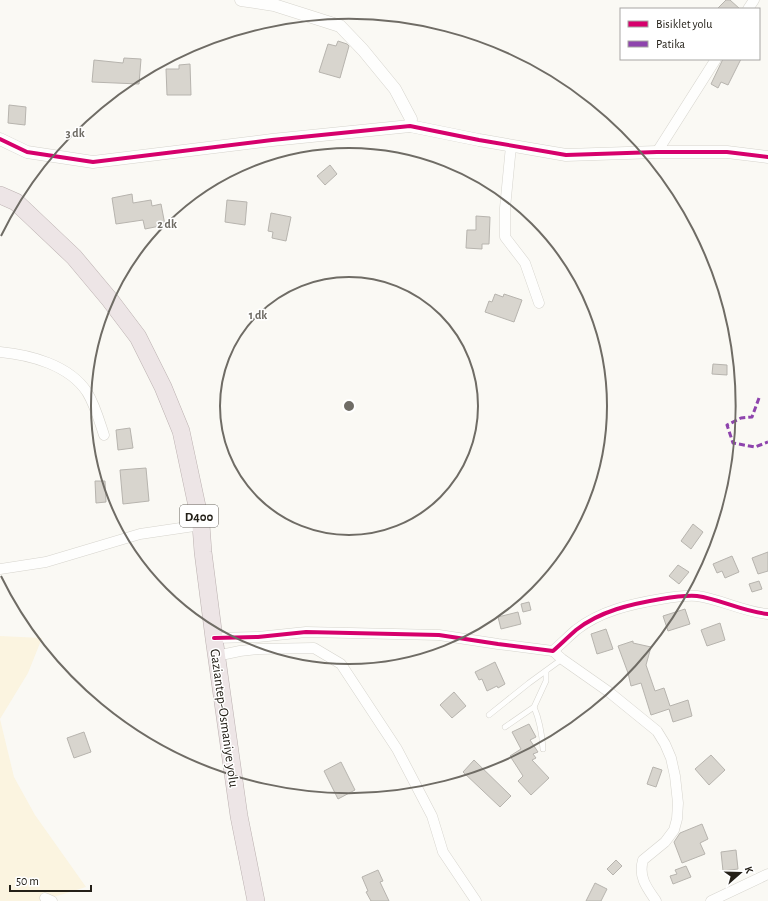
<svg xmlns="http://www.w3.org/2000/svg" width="768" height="901" font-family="'Alegreya Sans',sans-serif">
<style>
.built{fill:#fbf4e0}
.building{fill:#d8d5ce;stroke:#b7b4ae}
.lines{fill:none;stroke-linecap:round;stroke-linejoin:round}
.service-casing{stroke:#d6d4cd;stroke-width:6}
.minor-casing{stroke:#d6d4cd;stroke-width:11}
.tertiary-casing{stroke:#d6d4cd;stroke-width:13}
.trunk-casing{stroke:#bbb1b0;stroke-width:18}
.service{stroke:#fefefd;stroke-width:5}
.minor{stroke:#fefefd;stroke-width:10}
.tertiary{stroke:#fefefd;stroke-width:12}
.trunk{stroke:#ede5e6;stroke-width:17}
.quiet{stroke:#8e44ad;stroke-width:3;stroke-dasharray:6 3;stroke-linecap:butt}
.cycleway-casing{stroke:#fff;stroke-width:6}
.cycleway{stroke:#d6006c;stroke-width:4}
.ring{fill:none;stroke:#6f6c65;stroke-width:2}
.labels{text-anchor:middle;stroke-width:3;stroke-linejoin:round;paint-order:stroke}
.shield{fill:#fff;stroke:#66635d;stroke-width:1}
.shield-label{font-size:13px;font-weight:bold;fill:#242018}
.street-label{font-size:14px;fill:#242018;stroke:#fff}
.centre{fill:#6f6c65;stroke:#fff;stroke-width:2}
.ring-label{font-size:12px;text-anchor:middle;font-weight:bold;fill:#6f6c65;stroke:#fff;stroke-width:3;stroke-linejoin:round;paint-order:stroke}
</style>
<rect width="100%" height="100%" fill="#faf9f4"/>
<path class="built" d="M0 636 42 638 28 673 0 719 14 777 35 815 86 887 41 901H0Z"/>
<g class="building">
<path d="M726 0H730L740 9H717Z"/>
<path d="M338 41 347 44 349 46 340 78 319 72 328 44 336 46Z"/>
<path d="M124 58 141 59 139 84 92 82 94 60 123 63Z"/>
<path d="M723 59H741L728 85 721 82 718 88 711 84Z"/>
<path d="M190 64 191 95H167L166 69H179V65Z"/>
<path d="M9 105 26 107 25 125 8 123Z"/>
<path d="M330 165 337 174 325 185 317 176Z"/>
<path d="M132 194 133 203 151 200 152 206 161 204 165 225 145 229 143 220 116 224 112 198Z"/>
<path d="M227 200 247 202 245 225 225 222Z"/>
<path d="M271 213 291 217 286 241 272 238 273 232 268 231Z"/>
<path d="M476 216 490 217 489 244H482V249L466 248 467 230H476Z"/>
<path d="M495 294 503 297 504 294 522 300 514 322 485 312 489 301 492 302Z"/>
<path d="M713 364 727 365V375L712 374Z"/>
<path d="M130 428 133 448 118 450 116 430Z"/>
<path d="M146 468 149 501 123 504 120 470Z"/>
<path d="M95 481H105L106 502 96 503Z"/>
<path d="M693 524 703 532 691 549 681 541Z"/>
<path d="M768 552V571L758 574 752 558Z"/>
<path d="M732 556 739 572 725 578 722 571 717 573 713 564Z"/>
<path d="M678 565 689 572 679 584 669 576Z"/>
<path d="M759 581 762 589 752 592 749 584Z"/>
<path d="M529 602 531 610 523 612 521 604Z"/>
<path d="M685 609 690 624 668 631 663 616Z"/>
<path d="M518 612 521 624 501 629 498 617Z"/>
<path d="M720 623 725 640 707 646 701 630Z"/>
<path d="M606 629 613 649 597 654 591 634Z"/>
<path d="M633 641V643L651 647 646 665 655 691 664 688 670 706 688 700 692 716 673 722 669 709 651 715 641 683 631 686 628 673 618 646Z"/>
<path d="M495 662 505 684 498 688 497 686 487 691 482 679 479 680 475 672Z"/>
<path d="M454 692 466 706 452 718 440 705Z"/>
<path d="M529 724 536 737 530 740 538 752 533 754 536 758 532 760 549 778 531 795 518 781 523 776 510 756 521 749 512 732Z"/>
<path d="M84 732 91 752 74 758 67 738Z"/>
<path d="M711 755 725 770 709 785 695 769Z"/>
<path d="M474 760 511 796 500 807 463 772Z"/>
<path d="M341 762 355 790 338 799 324 771Z"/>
<path d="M653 767 662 770 656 787 647 784Z"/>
<path d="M702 824 708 839 700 843 705 854 682 863 674 842 680 833Z"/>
<path d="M736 850 738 869 723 871 721 852Z"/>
<path d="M616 860 622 866 613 875 607 869Z"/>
<path d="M686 866 691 877 673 884 670 876 677 874 675 870Z"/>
<path d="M378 870 383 881 380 882 389 901H371L366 892 368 891 362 877Z"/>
<path d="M595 883 607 889 601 901H586Z"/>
</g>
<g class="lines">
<g class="service-casing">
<g id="service">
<path d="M534 707C540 721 542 734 543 749"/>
<path d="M489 715 529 683 562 659"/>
<path d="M505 727 534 707 546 681V671"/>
</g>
</g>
<g class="minor-casing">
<g id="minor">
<path d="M748 9 754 0"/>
<path d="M511 146 505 208V237L525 263 539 303"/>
<path d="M657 152 716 59"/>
<path d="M0 352C31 355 69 365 87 392 95 405 99 420 104 435"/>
<path d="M0 569 46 562 140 534 201 525"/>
<path d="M214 638 258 637 306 632 439 635 498 644 553 651C561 644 568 637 576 630 600 611 631 604 661 599 673 597 685 595 697 596 720 599 744 612 768 614"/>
<path d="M553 651 562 659 609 692 657 731 665 744 671 758 675 776 678 803 677 819 674 830 665 842 643 860C638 877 647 888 656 901"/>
<path d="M216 656 240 651 259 649 314 648 341 664 397 749 432 816 443 852 476 901"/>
<path d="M45 898 52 901"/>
<path d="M711 901 768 874"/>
</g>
</g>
<g class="tertiary-casing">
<g id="tertiary">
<path d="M241 0 274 5 340 26 363 50 395 89 411 119 410 126"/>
<path d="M0 139 27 152 93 162 272 140 410 126 479 140 566 155 657 152H727L768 157"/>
</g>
</g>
<g class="trunk-casing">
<path id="trunk" d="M0 195 16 202 74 257 110 300 138 337 163 387 181 431 201 525 203 552 214 638 239 816 256 901"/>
</g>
<use href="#service" class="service"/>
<use href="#minor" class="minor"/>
<use href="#tertiary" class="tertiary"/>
<use href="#trunk" class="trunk"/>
<path class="quiet" d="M759 398 752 417 741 418 727 425 733 443 755 447 768 442"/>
<g class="cycleway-casing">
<g id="cycleway">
<path d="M0 139 27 152 93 162 272 140 410 126 479 140 566 155 657 152H727L768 157"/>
<path d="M214 638 258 637 306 632 439 635 498 644 553 651C561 644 568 637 576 630 600 611 631 604 661 599 673 597 685 595 697 596 720 599 744 612 768 614"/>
</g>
</g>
<use href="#cycleway" class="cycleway"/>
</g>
<g class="ring">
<circle cx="349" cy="406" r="129"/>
<circle cx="349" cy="406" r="258"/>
<path d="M1 236A387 387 0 1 1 1 576"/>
</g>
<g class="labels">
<rect class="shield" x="180" y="505" width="38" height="22" rx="3"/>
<g class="shield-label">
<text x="199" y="521">D400</text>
</g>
<g class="street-label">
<text transform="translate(225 718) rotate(82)" y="5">Gaziantep-Osmaniye yolu</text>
</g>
</g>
<circle cx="349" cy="406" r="6" class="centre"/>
<g class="ring-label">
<text x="75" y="137">3 dk</text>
<text x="167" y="228">2 dk</text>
<text x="258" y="319">1 dk</text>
</g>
<rect x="620" y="8" width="140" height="52" fill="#ffffff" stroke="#a7a6a3"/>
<rect x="628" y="21" width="20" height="6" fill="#d6006c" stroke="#a7a6a3"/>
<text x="656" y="28" font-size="12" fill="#242018">Bisiklet yolu</text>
<rect x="628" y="41" width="20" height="6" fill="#8e44ad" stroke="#a7a6a3"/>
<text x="656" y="48" font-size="12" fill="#242018">Patika</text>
<g transform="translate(740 873) rotate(70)" stroke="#ffffff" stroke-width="3" paint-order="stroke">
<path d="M0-3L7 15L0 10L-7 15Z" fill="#242018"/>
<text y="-6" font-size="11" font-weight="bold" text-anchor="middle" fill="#242018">K</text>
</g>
<path d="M10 885v6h81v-6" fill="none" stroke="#242018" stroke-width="2"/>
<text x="16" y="885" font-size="12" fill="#242018" stroke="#ffffff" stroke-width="3" paint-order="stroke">50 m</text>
</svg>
